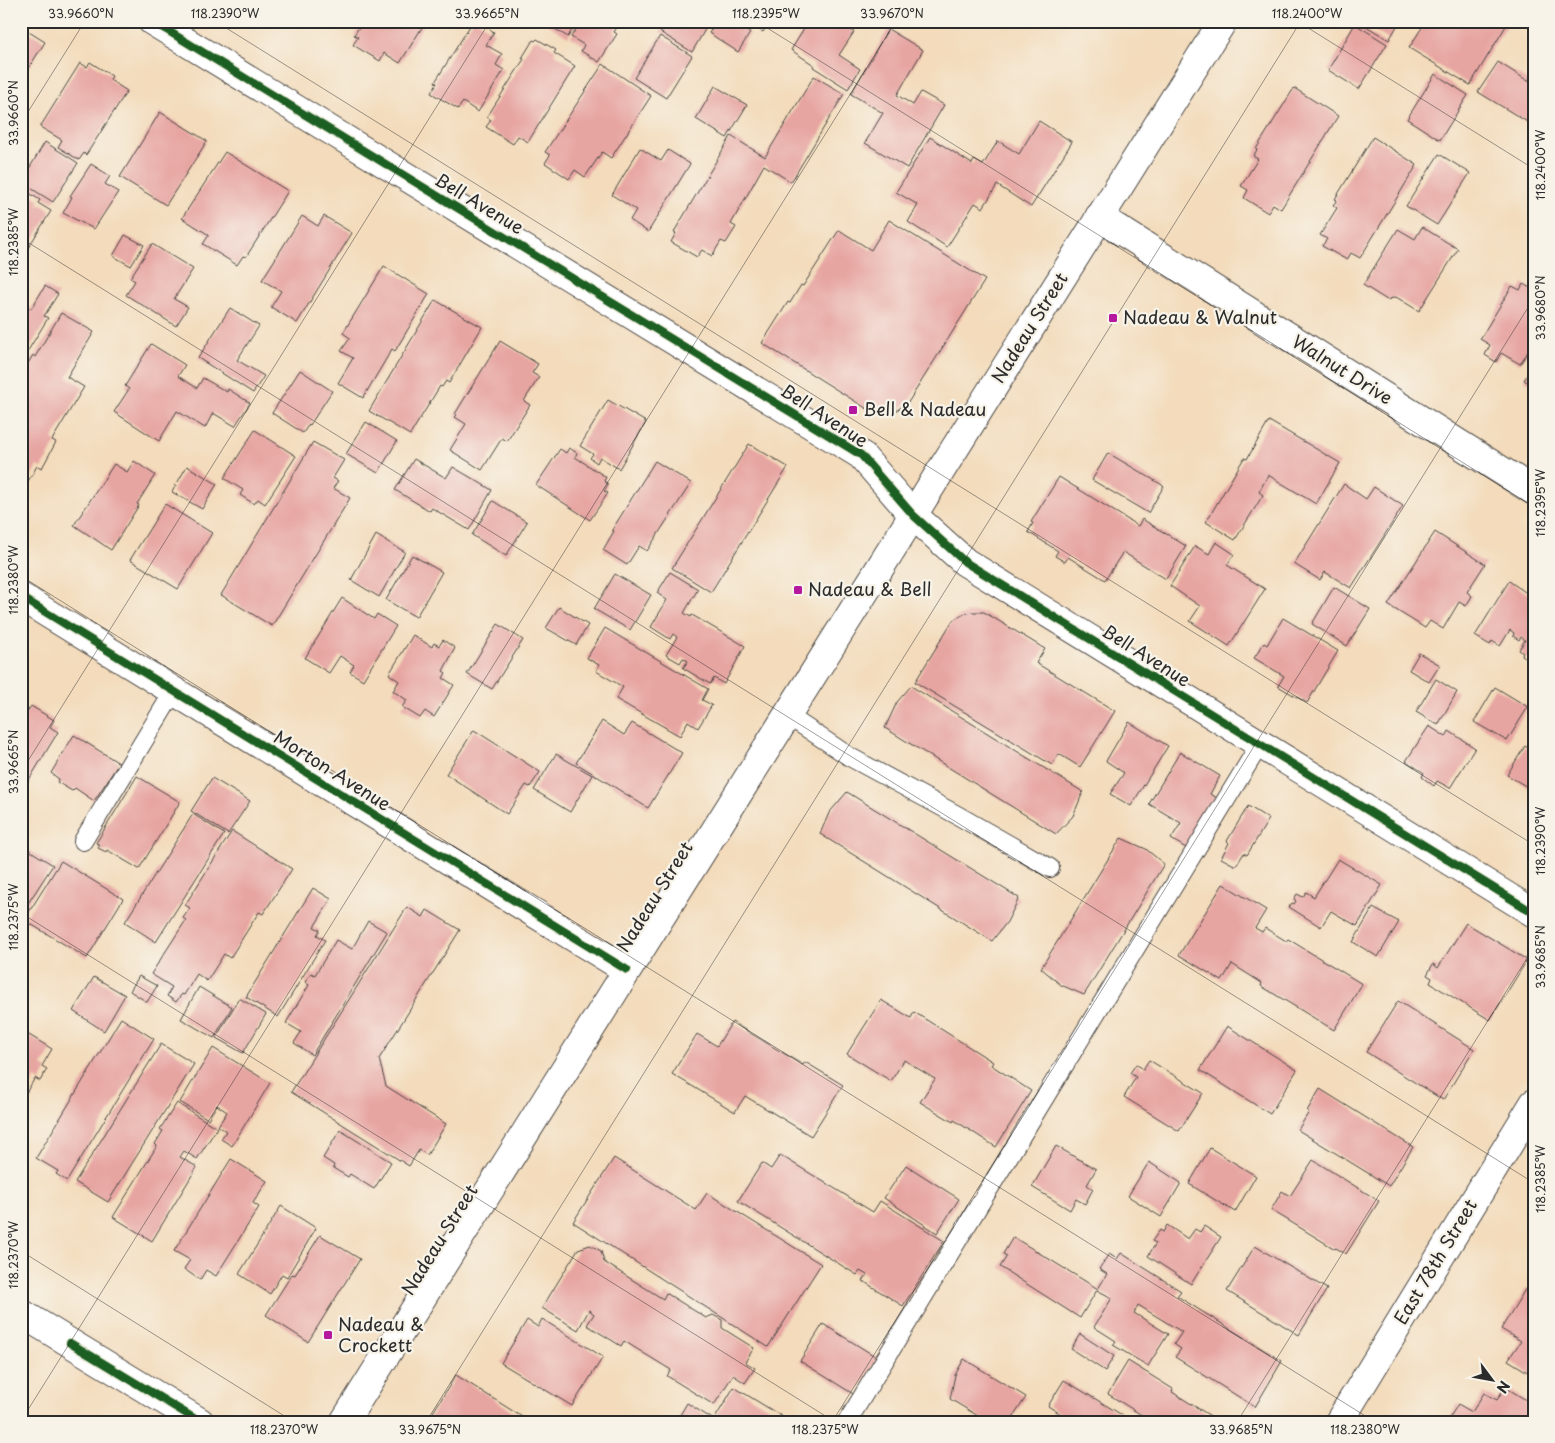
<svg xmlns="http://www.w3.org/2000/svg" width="1555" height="1443" font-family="'Playpen Sans',sans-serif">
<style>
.building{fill:#e7a5a2}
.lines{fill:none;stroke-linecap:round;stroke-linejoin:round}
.lane-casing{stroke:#494541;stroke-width:20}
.street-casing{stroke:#494541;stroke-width:30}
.secondary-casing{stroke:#494541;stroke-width:30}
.lane{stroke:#fff;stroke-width:18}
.street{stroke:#fff;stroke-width:28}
.secondary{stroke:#fff;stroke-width:28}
.cycleway-casing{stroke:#f7f3e8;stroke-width:11}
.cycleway{stroke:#1b5e20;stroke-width:8}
.ticks{fill:none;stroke:#2b2b2b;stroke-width:1;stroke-opacity:0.45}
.poi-dot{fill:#b5179e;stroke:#f7f3e8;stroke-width:2}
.labels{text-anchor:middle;stroke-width:4.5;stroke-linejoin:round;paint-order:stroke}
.street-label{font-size:18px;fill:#2b2b2b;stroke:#f7f3e8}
.poi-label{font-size:18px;fill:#2b2b2b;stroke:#f7f3e8;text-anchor:start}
.neatline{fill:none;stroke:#2b2b2b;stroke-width:2}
.ticks-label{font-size:12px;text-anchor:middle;fill:#2b2b2b}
</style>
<rect width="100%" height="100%" fill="#f7f3e8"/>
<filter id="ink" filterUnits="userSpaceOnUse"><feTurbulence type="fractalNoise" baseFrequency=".02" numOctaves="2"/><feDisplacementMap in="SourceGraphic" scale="10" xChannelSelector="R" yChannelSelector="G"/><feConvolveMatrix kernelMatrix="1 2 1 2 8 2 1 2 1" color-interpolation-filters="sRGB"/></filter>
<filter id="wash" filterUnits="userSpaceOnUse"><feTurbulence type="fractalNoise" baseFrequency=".0096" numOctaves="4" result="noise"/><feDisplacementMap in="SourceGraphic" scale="20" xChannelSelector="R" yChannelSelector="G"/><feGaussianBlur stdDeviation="1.12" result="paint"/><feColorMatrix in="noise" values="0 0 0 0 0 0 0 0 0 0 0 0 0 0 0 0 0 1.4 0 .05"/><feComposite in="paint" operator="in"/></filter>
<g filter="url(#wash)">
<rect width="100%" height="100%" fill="#f3dbbb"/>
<g id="blocks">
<g class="building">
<path d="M363 21H426L400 63 384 53 380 61 353 45 358 37 354 35Z"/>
<path d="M473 21H477L494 32 486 45 502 54 496 65 504 70 478 112 463 102 458 109 431 93 437 83 435 82Z"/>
<path d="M542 21H577L568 37Z"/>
<path d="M581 21H621L614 32 617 34 599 62 581 51 584 45 571 37Z"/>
<path d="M666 21H710L692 52 660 32Z"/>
<path d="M717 21H730L750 33 738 52 709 33Z"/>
<path d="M745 21H770L763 32Z"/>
<path d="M809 21H850L846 27 854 32 839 55 860 69 848 89 813 67 814 65 791 50Z"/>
<path d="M1358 21H1400L1389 40Z"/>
<path d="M1426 21H1509L1470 85 1409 48Z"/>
<path d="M1524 21H1534V27Z"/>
<path d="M1355 24 1387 44 1359 89 1328 70Z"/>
<path d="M21 27 45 42 21 80Z"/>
<path d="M888 29 923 50 897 95 913 105 921 92 944 105 907 168 865 143 883 113 851 94Z"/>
<path d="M660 36 692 56 666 98 634 78Z"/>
<path d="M537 39 556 50 554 53 575 66 528 142 518 136 513 144 486 127 491 120 487 117 524 59 522 58 533 40 535 41Z"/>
<path d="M90 62 112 76 110 80 127 91 86 155 84 153 79 160 58 147 62 140 40 127 80 63 87 67Z"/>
<path d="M1498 62 1528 81 1534 72V126L1478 92Z"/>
<path d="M603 64 651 96 611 158 602 152 585 177 575 170 569 179 545 163 550 155 545 152Z"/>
<path d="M1435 74 1468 95 1440 140 1407 119Z"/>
<path d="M814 76 844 94 791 182 764 165 731 224 736 227 726 243 721 241 712 256 702 250 697 257 671 242 676 233 674 232 731 136 765 157Z"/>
<path d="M715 86 747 105 727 138 696 119Z"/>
<path d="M1294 88 1338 116 1281 209 1273 204 1268 213 1244 198 1248 190 1241 186 1258 159 1253 156 1257 150 1256 149Z"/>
<path d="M160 112 207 141 166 205 120 177Z"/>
<path d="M1039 121 1072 142 1031 207 997 185 983 208 975 203 947 247 908 222 918 205 896 192 930 137 972 164 974 160 983 165 998 141 1019 154Z"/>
<path d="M1373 137 1417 165 1360 258 1351 253 1347 260 1322 246 1327 239 1320 235 1337 208 1333 205 1337 200 1335 199Z"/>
<path d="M45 142 78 163 53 202 21 182Z"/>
<path d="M640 148 661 161 668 150 690 164 648 232 630 220 636 210 612 195Z"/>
<path d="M225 152 288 191 246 257 243 256 237 265 203 244 209 235 182 218Z"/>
<path d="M1439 154 1470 173 1437 225 1406 206Z"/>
<path d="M91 164 110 176 105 184 118 192 94 229 63 213 72 197 70 196Z"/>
<path d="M21 188 40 200 38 203 51 211 23 256 21 255Z"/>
<path d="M302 216 318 226 324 216 352 233 297 323 271 307 281 291 262 280Z"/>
<path d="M889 220 985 280 909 401 895 412 888 413 869 410 762 343 788 302 790 303 801 285 803 286 839 230 871 250Z"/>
<path d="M1422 227 1458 249 1419 311 1396 297 1387 300 1363 285 1398 229 1415 239Z"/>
<path d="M125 235 144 245 131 266 113 256Z"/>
<path d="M152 244 193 269 174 299 188 307 176 326 126 295 135 281 130 278Z"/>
<path d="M384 266 429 294 395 351 392 349 363 398 338 383 353 358 341 351 350 338 343 333Z"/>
<path d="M1523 284 1534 290V342L1520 364 1501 353 1496 362 1485 355 1490 345 1480 339 1512 286 1520 290Z"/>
<path d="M45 286 58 294 44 316 48 318 21 362V305L22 303 31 309Z"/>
<path d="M435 300 482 327 449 383 446 381 442 387 440 386 410 435 369 411Z"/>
<path d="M230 308 259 326 237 360 264 376 253 393 198 358Z"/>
<path d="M61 313 94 332 67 377 84 387 52 440 56 442 42 468 37 466 21 493V375L33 355 35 357Z"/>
<path d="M500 341 538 364 532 373 539 377 524 401 530 405 507 441 502 438 482 470 450 450 466 424 455 417 457 415 455 414Z"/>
<path d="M151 344 185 365 178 376 197 388 203 378 227 392 228 389 250 403 235 426 213 413 205 428 177 411 159 441 114 412 129 389 125 386Z"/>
<path d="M1534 364V386L1524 380Z"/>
<path d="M300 370 332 391 310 425 309 424 303 433 272 413Z"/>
<path d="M608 400 646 422 619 469 600 457 597 463 590 458 593 454 580 446Z"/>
<path d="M1269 421 1340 463 1316 504 1268 475 1259 492 1263 495 1235 540 1206 522 1244 458 1247 459Z"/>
<path d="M366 422 397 441 378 473 346 454Z"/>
<path d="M255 430 296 456 265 504 258 499 254 504 240 495 243 490 224 478Z"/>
<path d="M313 442 344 460 333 478 338 481 333 488 350 498 272 626 221 595Z"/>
<path d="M749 444 788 467 711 592 672 568Z"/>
<path d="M569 448 577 453 575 457 606 477 604 481 608 484 604 491 608 493 590 520 536 485 560 449 566 453Z"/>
<path d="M1108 453 1164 486 1148 513 1092 480Z"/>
<path d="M414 459 446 478 453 467 492 490 469 530 432 508 430 511 395 490Z"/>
<path d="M134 461 155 475 137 504 139 505 111 550 74 525 114 464 127 472Z"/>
<path d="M655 461 691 483 647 551 639 546 627 565 603 550 614 531 612 530Z"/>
<path d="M187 466 217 484 202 509 172 492Z"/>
<path d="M1059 477 1138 526 1142 519 1186 546 1166 579 1123 552 1105 580 1068 557 1065 562 1055 556 1058 551 1028 532 1033 523 1031 522Z"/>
<path d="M1344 484 1366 499 1374 487 1403 506 1351 588 1325 572 1320 580 1294 564Z"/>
<path d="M493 501 527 522 506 556 472 535Z"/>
<path d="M165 504 212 533 178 589 130 560Z"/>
<path d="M1435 532 1485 564 1467 592 1472 596 1466 606 1459 602 1443 629 1430 621 1425 628 1388 605Z"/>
<path d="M376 535 405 552 379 597 351 580Z"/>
<path d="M1216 542 1234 554 1227 565 1265 589 1229 646 1190 621 1200 606 1170 586 1195 546 1209 554Z"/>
<path d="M412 555 442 572 416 617 386 600Z"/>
<path d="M670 572 698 589 684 613 691 617 692 615 745 646 724 684 714 678 710 684 683 668 688 661 683 658 680 663 666 655 677 637 673 634 670 639 651 627 667 600 657 593Z"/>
<path d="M615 574 651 595 630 630 594 609Z"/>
<path d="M1509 581 1528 594 1532 587 1534 588V657L1530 661 1522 655 1523 653 1519 650 1525 640 1521 637 1519 640 1513 636 1514 633 1510 630 1500 646 1492 641 1490 645 1475 636Z"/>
<path d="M1334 587 1370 609 1347 646 1312 624Z"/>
<path d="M342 598 374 619 377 614 396 626 363 680 350 672 354 665 340 656 329 673 305 658Z"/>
<path d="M559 607 588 625 576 645 546 628Z"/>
<path d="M973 612H984L1045 649 1036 663 1115 711 1080 767 1059 754 1052 765 915 682 953 620 966 613Z"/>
<path d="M1283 618 1338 651 1307 703 1278 686 1284 676 1254 658 1264 643 1267 645Z"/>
<path d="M498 624 523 640 492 689 467 674Z"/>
<path d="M605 628 708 689 702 700 712 705 698 728 688 721 680 736 616 699 623 687 596 671 599 665 587 658Z"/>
<path d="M413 635 432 647 434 643 439 646 443 640 455 648 443 671 446 673 443 678 454 685 434 717 425 711 420 718 402 707 407 700 393 691 399 681 389 674Z"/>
<path d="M1419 653 1440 665 1429 682 1409 670Z"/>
<path d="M1436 679 1457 692 1438 725 1416 712Z"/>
<path d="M911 686 1083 792 1073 816 1056 834 885 728 897 702Z"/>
<path d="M1495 687 1528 707 1507 741 1474 722Z"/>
<path d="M31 706 54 720 50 727 58 732 21 793V710L26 713Z"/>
<path d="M602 721 624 735 632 723 682 753 648 808 576 763Z"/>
<path d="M1129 722 1168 746 1131 806 1110 794 1124 773 1106 761Z"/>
<path d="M1429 726 1446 737 1449 731 1475 748 1450 788 1437 781 1434 786 1422 777 1424 773 1406 761Z"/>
<path d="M474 730 540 772 530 787 526 785 507 814 446 774Z"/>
<path d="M74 735 119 763 94 801 75 788 72 791 57 782 59 779 51 773Z"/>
<path d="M1525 746 1534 751V791L1507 775Z"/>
<path d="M1180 752 1220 776 1210 794 1221 800 1191 851 1171 839 1181 823 1149 804Z"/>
<path d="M556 754 592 775 570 812 534 790Z"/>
<path d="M137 776 180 802 139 869 107 850 106 852 98 848 100 845 96 843Z"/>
<path d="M212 778 250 801 228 834 191 811Z"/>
<path d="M847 792 1019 898 1007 922 992 941 820 834 829 813Z"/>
<path d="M1248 806 1269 819 1247 855 1244 853 1236 866 1221 858 1229 843 1227 841Z"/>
<path d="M193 814 224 834 156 942 125 922Z"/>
<path d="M232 831 292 869 263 914 259 912 230 958 224 954 207 981 197 974 184 995 182 994 176 1002 167 996 172 987 151 974 186 920 183 918 190 908 185 905Z"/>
<path d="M1121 838 1146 849 1164 864 1084 995 1061 985 1041 968Z"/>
<path d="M21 845 53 865 21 914Z"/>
<path d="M1338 859 1382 885 1357 926 1331 911 1321 927 1289 907 1292 903 1294 904 1296 901 1294 899 1297 894 1303 897 1306 892 1314 897Z"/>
<path d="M61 861 123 899 87 958 24 920Z"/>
<path d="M1223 884 1266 910 1255 928 1262 932 1265 928 1286 941 1288 939 1362 984 1334 1030 1261 986 1262 983 1232 964 1222 981 1179 955Z"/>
<path d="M313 888 331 899 314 927 320 930 317 935 325 940 278 1017 246 997Z"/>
<path d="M407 907 423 917 427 910 460 930 379 1059 386 1086 446 1124 427 1155 419 1150 409 1166 291 1092Z"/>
<path d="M1373 908 1399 922 1378 957 1353 942Z"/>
<path d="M368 921 387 932 312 1055 294 1043 301 1032 286 1023 309 985 305 982 311 973 315 975 336 940 352 949Z"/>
<path d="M1466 923 1527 960 1490 1020 1430 983 1432 978 1427 975 1433 964 1438 968Z"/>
<path d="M139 976 157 986 147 1002 130 991Z"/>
<path d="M94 977 125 995 104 1031 73 1011Z"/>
<path d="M199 987 232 1007 214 1038 181 1019Z"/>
<path d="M239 998 266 1014 243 1053 216 1038Z"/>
<path d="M881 1000 911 1018 914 1012 993 1062 991 1065 1031 1091 996 1147 954 1120 953 1122 920 1102 935 1079 904 1060 891 1081 847 1054Z"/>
<path d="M1398 1001 1474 1049 1443 1100 1366 1052Z"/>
<path d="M121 1018 154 1039 67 1181 56 1174 58 1171 36 1158Z"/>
<path d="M732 1022 803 1065 805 1062 843 1085 811 1136 745 1096 735 1112 672 1074 697 1034 717 1046Z"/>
<path d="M1227 1026 1297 1070 1270 1114 1200 1070Z"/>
<path d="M21 1030 52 1049 42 1066 47 1069 40 1081 35 1078 21 1101Z"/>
<path d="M161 1044 194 1064 108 1202 75 1182Z"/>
<path d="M213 1048 270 1083 232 1146 221 1139 226 1131 218 1126 227 1112 217 1105 208 1119 180 1102Z"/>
<path d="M1149 1060 1203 1093 1179 1131 1124 1097 1136 1077 1130 1073 1136 1064 1143 1069Z"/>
<path d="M1320 1089 1413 1147 1389 1186 1298 1130 1309 1112 1307 1111Z"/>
<path d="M177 1103 217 1128 197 1159 184 1151 180 1157 197 1167 152 1241 113 1217 157 1146 155 1144 163 1131 160 1129Z"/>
<path d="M340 1130 391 1162 374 1189 350 1174 348 1177 333 1168 334 1165 323 1158Z"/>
<path d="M1056 1146 1096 1169 1087 1185 1093 1189 1085 1204 1076 1199 1070 1210 1032 1187Z"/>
<path d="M1210 1148 1256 1176 1235 1212 1189 1184Z"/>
<path d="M780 1155 873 1212 880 1201 944 1241 903 1306 863 1281 867 1275 860 1271 857 1275 738 1201 762 1163 771 1169Z"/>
<path d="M614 1158 696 1210 707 1193 821 1264 768 1347 573 1222Z"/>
<path d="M231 1159 267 1181 253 1203 259 1207 216 1276 206 1270 200 1280 184 1269 190 1260 174 1251Z"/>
<path d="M1313 1160 1379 1201 1346 1254 1336 1248 1335 1249 1271 1210 1282 1191 1290 1196Z"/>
<path d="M1149 1162 1181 1183 1161 1217 1128 1196Z"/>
<path d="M906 1165 959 1199 937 1233 884 1198Z"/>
<path d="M281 1206 316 1228 287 1277 282 1274 270 1294 239 1274Z"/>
<path d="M1167 1225 1188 1239 1195 1229 1200 1232 1204 1226 1221 1237 1191 1284 1148 1256 1156 1243 1152 1241 1160 1230 1163 1232Z"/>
<path d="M320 1235 360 1259 308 1342 266 1315 292 1274 295 1275Z"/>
<path d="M1013 1237 1098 1289 1107 1274 1099 1269 1109 1254 1117 1259 1121 1253 1181 1291 1177 1296 1282 1361 1255 1407 1175 1357 1181 1349 1174 1344 1182 1332 1138 1305 1134 1313 1168 1334 1148 1366 1113 1345 1116 1341 1094 1327 1112 1298 1097 1290 1080 1318 1000 1267 1007 1256 1003 1254Z"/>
<path d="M590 1245 601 1251 604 1262 663 1299 666 1293 706 1318 713 1315 722 1320V1328L754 1348 745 1362 755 1368 745 1383 733 1375 714 1405 667 1376 671 1370 624 1341 621 1346 587 1325 594 1314 589 1310 578 1330 542 1308 578 1249Z"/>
<path d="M1255 1246 1327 1289 1299 1335 1227 1291Z"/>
<path d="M1526 1288 1534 1293V1376L1508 1360 1521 1341 1501 1329Z"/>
<path d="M542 1319 603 1357 572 1406 501 1363 527 1320 538 1327Z"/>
<path d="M823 1324 878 1358 855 1395 800 1361Z"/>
<path d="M1080 1334 1114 1356 1105 1371 1071 1349Z"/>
<path d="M964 1359 1026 1397 1010 1422H988L950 1399 955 1375Z"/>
<path d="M1128 1361 1173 1389 1172 1392 1220 1422H1146L1148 1419 1108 1394Z"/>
<path d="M456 1375 530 1422H427Z"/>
<path d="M1064 1380 1127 1418 1125 1422H1073L1048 1406Z"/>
<path d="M734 1387 791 1422H676L687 1403 714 1420Z"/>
<path d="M1505 1387 1534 1405V1413L1529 1422H1447L1458 1404 1472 1412 1484 1393 1497 1400Z"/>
</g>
</g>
</g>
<g filter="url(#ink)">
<use href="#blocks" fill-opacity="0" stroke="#494541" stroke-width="1"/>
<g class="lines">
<g class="lane-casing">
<g id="lane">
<path d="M787 715 850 757 957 815 1050 868"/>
<path d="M83 841 174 691"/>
<path d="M847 1422 1260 744"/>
</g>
</g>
<g class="street-casing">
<g id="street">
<path d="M1099 217 1534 491"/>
<path d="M21 597 627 970"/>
<path d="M1339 1422 1534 1103"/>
</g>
</g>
<g class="secondary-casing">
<g id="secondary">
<path d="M152 21 861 455 913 515 965 562 1534 913"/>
<path d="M21 1313 200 1422"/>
<path d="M344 1422 1223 21"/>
</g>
</g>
<use href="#lane" class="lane"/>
<use href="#street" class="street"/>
<use href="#secondary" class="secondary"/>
<g class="cycleway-casing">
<g id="cycleway">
<path d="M152 21 861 455 913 515 965 562 1534 913"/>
<path d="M21 597 627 970"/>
<path d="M70 1343 200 1422"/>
</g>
</g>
<use href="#cycleway" class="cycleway"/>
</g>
</g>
<path class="ticks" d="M215 21 1534 845M756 21 1534 507M1297 21 1534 169M21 123 85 21M21 238 1534 1183M21 576 1375 1422M21 772 490 21M21 913 835 1422M21 1251 294 1422M21 1421 896 21M426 1422 1301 21M832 1422 1534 298M1237 1422 1534 947"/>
<g class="poi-dot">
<rect x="1108" y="313" width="10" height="10" rx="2.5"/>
<rect x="848" y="405" width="10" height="10" rx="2.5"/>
<rect x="793" y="585" width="10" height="10" rx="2.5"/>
<rect x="323" y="1330" width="10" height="10" rx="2.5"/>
</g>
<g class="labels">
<g class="street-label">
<text transform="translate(479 204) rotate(31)" y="6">Bell Avenue</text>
<text transform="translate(1030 328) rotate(-58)" y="6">Nadeau Street</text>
<text transform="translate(1342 370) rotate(32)" y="6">Walnut Drive</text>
<text transform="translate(824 416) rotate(33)" y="6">Bell Avenue</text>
<text transform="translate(1146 656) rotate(32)" y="6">Bell Avenue</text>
<text transform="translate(332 771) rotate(32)" y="6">Morton Avenue</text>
<text transform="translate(655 897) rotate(-58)" y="6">Nadeau Street</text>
<text transform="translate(440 1240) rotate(-58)" y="6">Nadeau Street</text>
<text transform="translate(1436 1262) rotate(-59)" y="6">East 78th Street</text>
</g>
<g class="poi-label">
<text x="1123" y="324">Nadeau &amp; Walnut</text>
<text x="863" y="416">Bell &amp; Nadeau</text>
<text x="808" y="596">Nadeau &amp; Bell</text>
<text x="338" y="1331">Nadeau &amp;<tspan x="338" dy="21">Crockett</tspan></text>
</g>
</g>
<rect width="1555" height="1443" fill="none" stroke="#f7f3e8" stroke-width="55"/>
<g transform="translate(1492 1380) rotate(122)" stroke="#f7f3e8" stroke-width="4" paint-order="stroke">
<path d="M0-4L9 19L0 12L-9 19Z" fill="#2b2b2b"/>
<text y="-8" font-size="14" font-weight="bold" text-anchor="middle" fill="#2b2b2b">N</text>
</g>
<rect x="28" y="28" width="1500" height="1388" class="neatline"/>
<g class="ticks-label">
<text x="81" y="18">33.9660°N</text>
<text x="225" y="18">118.2390°W</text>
<text x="487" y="18">33.9665°N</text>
<text x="766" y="18">118.2395°W</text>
<text x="892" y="18">33.9670°N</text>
<text x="1307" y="18">118.2400°W</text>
<text transform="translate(14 113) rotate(-90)" y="4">33.9660°N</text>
<text transform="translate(1541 165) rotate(-90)" y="4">118.2400°W</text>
<text transform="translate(14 242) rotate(-90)" y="4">118.2385°W</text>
<text transform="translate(1541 308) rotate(-90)" y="4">33.9680°N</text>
<text transform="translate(1541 503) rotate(-90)" y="4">118.2395°W</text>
<text transform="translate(14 580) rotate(-90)" y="4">118.2380°W</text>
<text transform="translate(14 762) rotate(-90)" y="4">33.9665°N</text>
<text transform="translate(1541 841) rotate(-90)" y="4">118.2390°W</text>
<text transform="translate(14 917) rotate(-90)" y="4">118.2375°W</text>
<text transform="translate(1541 957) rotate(-90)" y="4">33.9685°N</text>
<text transform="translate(1541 1179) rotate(-90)" y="4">118.2385°W</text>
<text transform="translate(14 1255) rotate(-90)" y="4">118.2370°W</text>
<text x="284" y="1434">118.2370°W</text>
<text x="430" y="1434">33.9675°N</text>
<text x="825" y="1434">118.2375°W</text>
<text x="1241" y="1434">33.9685°N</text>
<text x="1365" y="1434">118.2380°W</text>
</g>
</svg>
